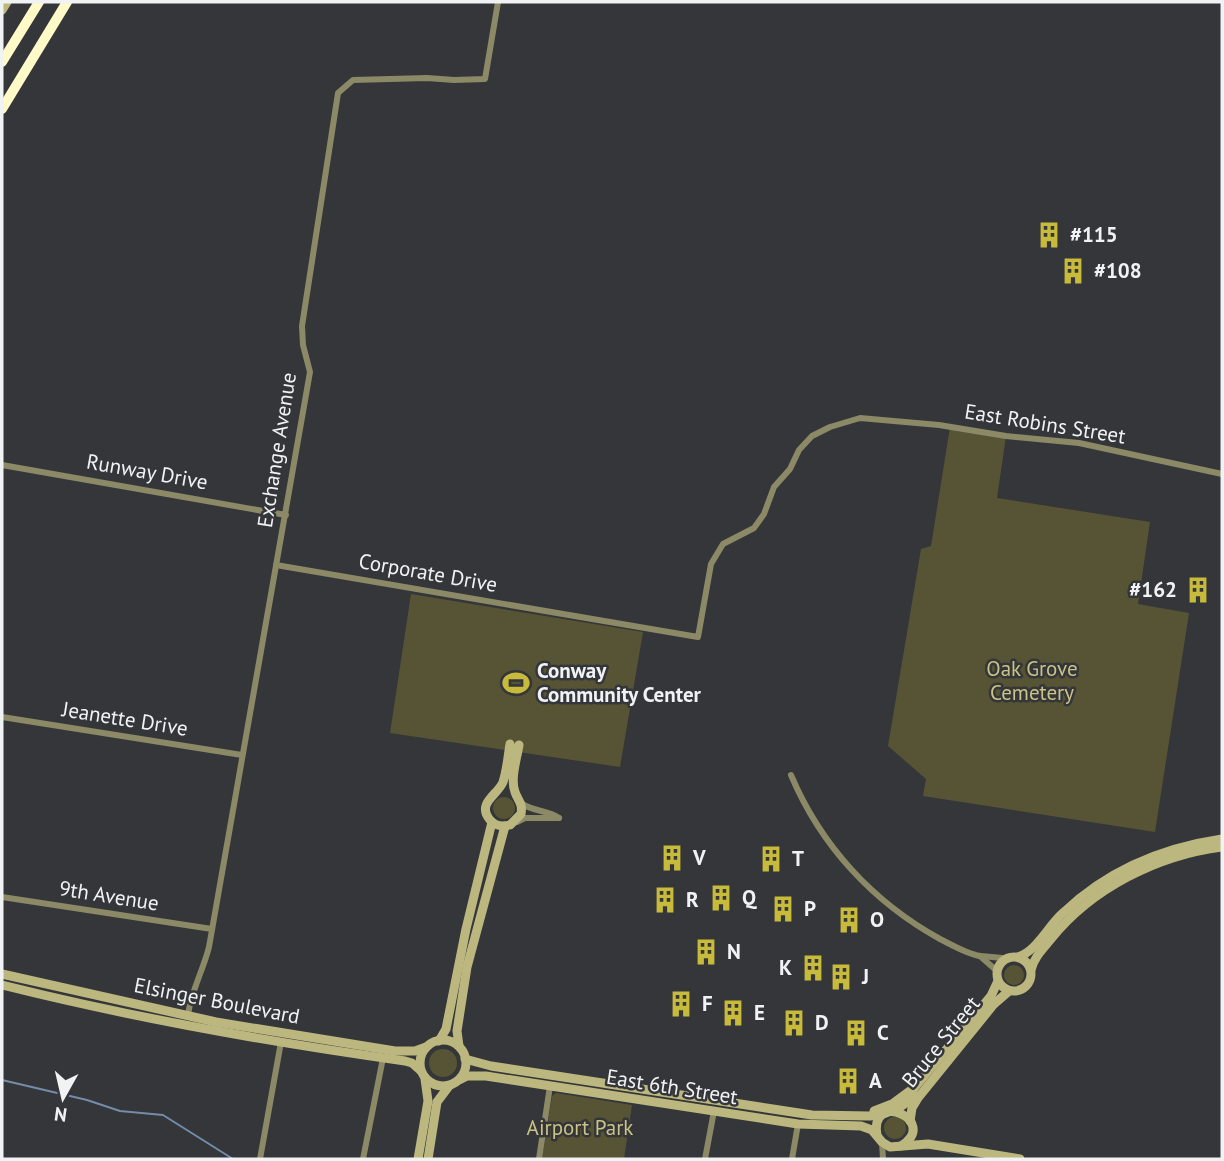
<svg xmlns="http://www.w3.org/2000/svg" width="1224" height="1161" font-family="'PT Sans',sans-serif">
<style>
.green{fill:#575435}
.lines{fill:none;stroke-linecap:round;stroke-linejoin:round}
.stream{stroke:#758ca8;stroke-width:2}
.street{stroke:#8c8966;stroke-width:6}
.secondary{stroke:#bcb77f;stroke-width:9}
.highway{stroke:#fffac7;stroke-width:10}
.labels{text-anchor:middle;stroke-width:5;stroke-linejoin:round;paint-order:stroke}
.poi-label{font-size:21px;font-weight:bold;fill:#f0f2f4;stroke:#343639;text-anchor:start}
.street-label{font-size:21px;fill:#f0f2f4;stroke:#343639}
.park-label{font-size:21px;fill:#c9c386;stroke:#343639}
</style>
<rect width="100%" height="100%" fill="#343639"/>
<g class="green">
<path d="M950 427 1006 436 997 498 1150 522 1138 604 1189 613 1155 832 923 796 926 779 888 746 921 549 931 546Z"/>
<path d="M411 594 643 632 620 767 390 733Z"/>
<circle cx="504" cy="808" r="11"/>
<circle cx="1014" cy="975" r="10"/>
<circle cx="443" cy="1063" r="14"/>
<path d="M556 1093 632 1105 624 1159H542L552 1096Z"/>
<circle cx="895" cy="1128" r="11"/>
</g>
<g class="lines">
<path class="stream" d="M2 1080 87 1100 120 1111 163 1115 233 1159"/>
<g class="street">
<path d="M2 465 286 515"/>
<path d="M276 565 698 637 711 564 723 544 754 528 764 514 774 487 790 469 799 450 812 436 830 427 860 418 939 425 1006 436 1079 443 1222 474"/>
<path d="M2 717 242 755"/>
<path d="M791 775C821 846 873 902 940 939 952 945 967 954 980 956 989 957 998 957 1007 959"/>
<path d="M521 803C533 812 548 810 559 818"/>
<path d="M517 822 525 818H559"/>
<path d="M2 897 212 929"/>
<path d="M980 956 997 971"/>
<path d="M188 1015C191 991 203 971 209 947L310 372 303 345 302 326 338 93 353 80 427 78 454 80 485 79 498 2"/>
<path d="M882 1142 883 1159"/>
<path d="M260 1159 281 1042"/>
<path d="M363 1159 383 1058"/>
<path d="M539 1159 550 1086"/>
<path d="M705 1159 714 1111"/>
<path d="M792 1159 798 1124"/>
</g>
<g class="secondary">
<path d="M2 10 7 2"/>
<path d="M510 744C508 756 507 770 503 782 498 795 476 803 490 820 495 826 502 827 510 825L521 814C523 803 518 801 515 792 510 779 517 758 519 745"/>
<circle cx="1014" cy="974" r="17"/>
<path d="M1018 957C1037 951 1048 926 1063 913 1108 870 1161 848 1222 839"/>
<path d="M1031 970C1034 957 1043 949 1051 939 1092 888 1158 855 1222 847"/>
<path d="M2 974 216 1022 395 1051H415L426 1047"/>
<path d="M2 985C134 1018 269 1042 405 1061L412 1063 421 1071"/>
<circle cx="443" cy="1063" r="23"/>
<path d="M439 1041 446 1029 466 929 492 822"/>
<path d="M459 1046 457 1031 467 967 505 826"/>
<path d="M465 1059 491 1066 812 1115 870 1116 886 1113"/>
<path d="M459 1080 467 1076H486L798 1124 861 1126 872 1130 882 1142 890 1147 928 1144 1020 1159"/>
<path d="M874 1111 892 1104 911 1090"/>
<path d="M894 1111 906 1103 915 1087 991 996 998 981"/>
<path d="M910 1121 912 1108 918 1098 994 1004 1009 991"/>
<path d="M877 1135C869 1089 941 1121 901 1146"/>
<path d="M418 1159 428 1101 425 1079"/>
<path d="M428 1159 437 1102 449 1086"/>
</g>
<g class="highway">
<path d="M2 62 39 2"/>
<path d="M2 109 67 2"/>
</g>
</g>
<defs>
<g id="building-bare" transform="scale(2.1)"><path d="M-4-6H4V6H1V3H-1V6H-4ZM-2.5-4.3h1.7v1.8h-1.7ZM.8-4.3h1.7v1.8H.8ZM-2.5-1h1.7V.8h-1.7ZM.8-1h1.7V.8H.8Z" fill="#c8bb3b" stroke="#343639" stroke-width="2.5" paint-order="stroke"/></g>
<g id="stadium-bare" transform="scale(2.1)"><path d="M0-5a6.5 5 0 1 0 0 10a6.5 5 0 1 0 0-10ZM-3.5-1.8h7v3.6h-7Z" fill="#c8bb3b" stroke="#343639" stroke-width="2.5" paint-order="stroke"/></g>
</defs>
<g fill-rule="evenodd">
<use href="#building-bare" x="1049" y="235"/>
<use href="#building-bare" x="1073" y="271"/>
<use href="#building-bare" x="1198" y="590"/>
<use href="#stadium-bare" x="516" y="683"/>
<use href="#building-bare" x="672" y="858"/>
<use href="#building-bare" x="771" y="859"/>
<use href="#building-bare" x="721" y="898"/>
<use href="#building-bare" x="665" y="900"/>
<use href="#building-bare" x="783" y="909"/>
<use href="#building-bare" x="849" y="920"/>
<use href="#building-bare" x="706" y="952"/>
<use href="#building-bare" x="813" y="968"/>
<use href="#building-bare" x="841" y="977"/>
<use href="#building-bare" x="681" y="1004"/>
<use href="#building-bare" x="733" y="1013"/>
<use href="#building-bare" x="794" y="1023"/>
<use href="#building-bare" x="856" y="1033"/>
<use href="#building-bare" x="848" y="1081"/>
</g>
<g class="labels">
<g class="poi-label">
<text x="1070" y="242">#115</text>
<text x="1094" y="278">#108</text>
<text x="1177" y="597" text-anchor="end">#162</text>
<text x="537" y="678">Conway<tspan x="537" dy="24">Community Center</tspan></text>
<text x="693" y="865">V</text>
<text x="792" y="866">T</text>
<text x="742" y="905">Q</text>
<text x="686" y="907">R</text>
<text x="804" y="916">P</text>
<text x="870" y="927">O</text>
<text x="727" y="959">N</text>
<text x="792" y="975" text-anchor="end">K</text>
<text x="862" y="984">J</text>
<text x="702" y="1011">F</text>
<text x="754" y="1020">E</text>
<text x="815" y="1030">D</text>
<text x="877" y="1040">C</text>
<text x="869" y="1088">A</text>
</g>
<g class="street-label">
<text transform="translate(1045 424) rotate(9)" y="7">East Robins Street</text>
<text transform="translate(277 450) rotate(-81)" y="7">Exchange Avenue</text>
<text transform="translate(147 472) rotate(10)" y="7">Runway Drive</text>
<text transform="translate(428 573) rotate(10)" y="7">Corporate Drive</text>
<text transform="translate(125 719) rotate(9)" y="7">Jeanette Drive</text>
<text transform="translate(109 896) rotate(9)" y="7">9th Avenue</text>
<text transform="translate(217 1001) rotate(11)" y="7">Elsinger Boulevard</text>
<text transform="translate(941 1042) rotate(-51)" y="7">Bruce Street</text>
<text transform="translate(672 1087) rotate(9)" y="7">East 6th Street</text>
</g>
<g class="park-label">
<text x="1032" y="676">Oak Grove<tspan x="1032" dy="24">Cemetery</tspan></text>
<text x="580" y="1135">Airport Park</text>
</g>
</g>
<rect width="1224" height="1161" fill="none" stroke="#f0f2f4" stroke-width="7"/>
<g transform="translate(63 1098) rotate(188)" stroke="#343639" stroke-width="5" paint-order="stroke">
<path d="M0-5L12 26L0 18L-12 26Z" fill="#f0f2f4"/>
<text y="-10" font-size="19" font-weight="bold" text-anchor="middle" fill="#f0f2f4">N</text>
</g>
</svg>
